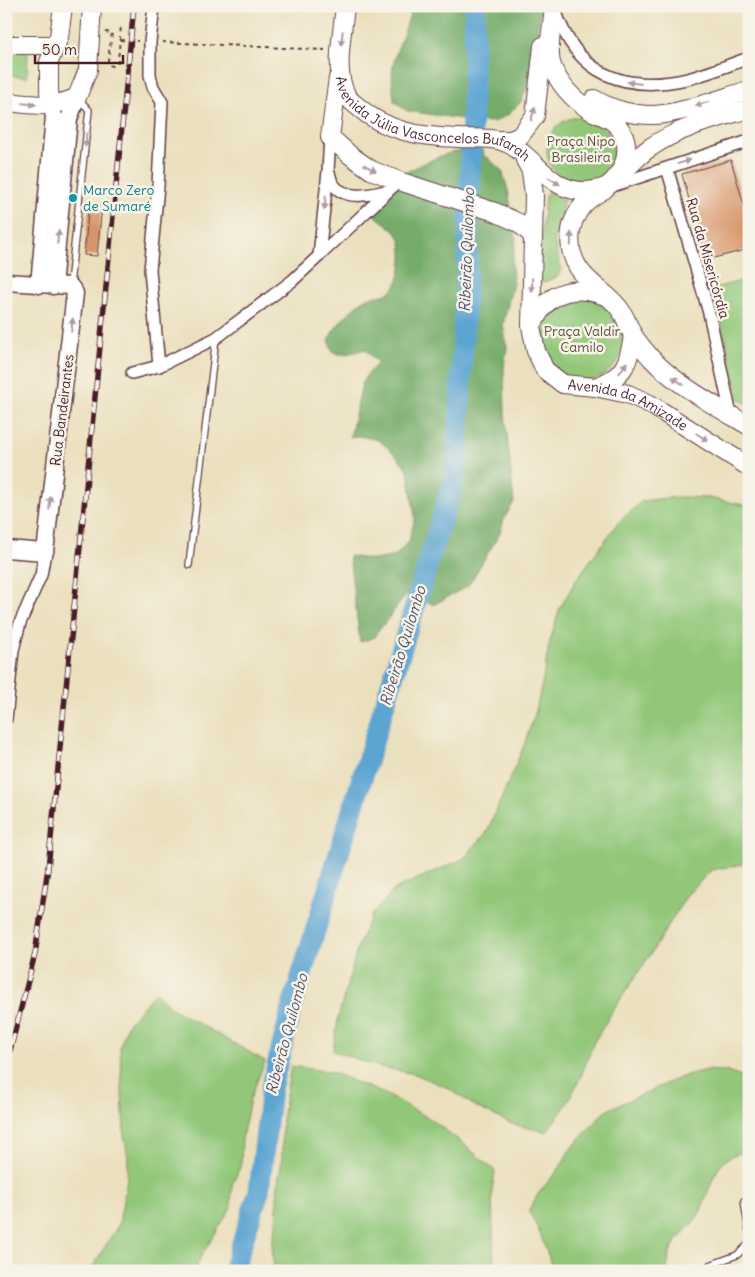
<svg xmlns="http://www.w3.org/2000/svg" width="755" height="1277" font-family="Delius,sans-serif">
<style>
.green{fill:#92c779;stroke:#6e7352}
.forest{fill:#75ac69;stroke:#60664a}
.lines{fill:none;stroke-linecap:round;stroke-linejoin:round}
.river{stroke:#5ba4d2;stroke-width:21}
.building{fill:#d79469}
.lane-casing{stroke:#623c41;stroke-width:8}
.street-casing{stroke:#623c41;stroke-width:14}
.secondary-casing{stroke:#623c41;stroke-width:19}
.primary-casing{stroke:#623c41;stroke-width:20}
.path{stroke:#623c41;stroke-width:2;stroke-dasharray:4 4;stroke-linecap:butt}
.lane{stroke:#fff;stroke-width:5.5}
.street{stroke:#fff;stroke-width:11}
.secondary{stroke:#fff;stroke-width:16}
.primary{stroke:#fff;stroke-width:18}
.rail-casing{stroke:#4a1f2b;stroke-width:5.5}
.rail{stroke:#f7f3e8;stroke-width:4;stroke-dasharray:11;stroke-linecap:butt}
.oneway{fill:#ae9aa0}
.culture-dot{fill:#0f9aa8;stroke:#f7f3e8;stroke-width:2}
.labels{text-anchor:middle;stroke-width:5;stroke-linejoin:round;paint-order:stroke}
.street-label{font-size:14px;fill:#4a1f2b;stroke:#f7f3e8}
.park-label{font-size:14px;fill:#605142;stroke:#f7f3e8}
.culture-label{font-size:14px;fill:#0d838f;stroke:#f7f3e8;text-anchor:start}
.water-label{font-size:15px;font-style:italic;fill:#51546e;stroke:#f7f3e8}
</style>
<rect width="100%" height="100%" fill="#f7f3e8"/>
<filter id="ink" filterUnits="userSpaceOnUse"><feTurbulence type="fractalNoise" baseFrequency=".02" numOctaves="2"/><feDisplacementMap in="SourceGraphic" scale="10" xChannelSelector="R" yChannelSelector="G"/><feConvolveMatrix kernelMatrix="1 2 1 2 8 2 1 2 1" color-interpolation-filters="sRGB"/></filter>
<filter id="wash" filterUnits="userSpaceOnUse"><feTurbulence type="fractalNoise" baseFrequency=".0096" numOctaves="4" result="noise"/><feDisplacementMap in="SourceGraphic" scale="20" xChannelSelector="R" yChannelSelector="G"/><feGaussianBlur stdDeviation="1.12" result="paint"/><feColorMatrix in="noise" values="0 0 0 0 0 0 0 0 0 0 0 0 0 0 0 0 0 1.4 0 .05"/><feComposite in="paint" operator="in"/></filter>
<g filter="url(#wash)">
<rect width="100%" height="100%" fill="#ebe0be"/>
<g class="green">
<path d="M6 51 28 52 27 77 6 75Z"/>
<circle cx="580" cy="150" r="33"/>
<path d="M548 192 564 199 554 241 562 270 557 277 541 283 538 274 545 196Z"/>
<path d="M749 279V405L739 399 713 288Z"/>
<circle cx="582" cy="339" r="42"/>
<path d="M676 497 709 498 749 506V863L711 870 687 895 650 955 612 1012 594 1042 582 1074 567 1104 546 1132 512 1124 478 1108 448 1088 415 1074 380 1067 333 1051 338 1018 358 946 372 914 395 889 463 859 487 832 523 748 535 714 543 679 549 645 559 610 576 580 617 524 642 501Z"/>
<path d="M156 992 171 1008 265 1061 250 1099 242 1138 241 1165 232 1185 231 1208 200 1258 195 1271H90L119 1224 127 1179 128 1157 124 1135 120 1047 128 1023Z"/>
<path d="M291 1066 331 1072 387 1095 432 1120 465 1145 495 1171 492 1191 494 1271H274L272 1244 276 1225 278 1181 282 1161V1119Z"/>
<path d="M707 1070 725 1071 749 1080V1152C715 1152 712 1186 701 1210 693 1227 675 1237 669 1255 668 1260 668 1266 667 1271H554L539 1231 529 1211 538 1194 561 1166 569 1151 605 1111 672 1081 690 1074Z"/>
</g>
<g class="forest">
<path d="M412 6H541L528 85 521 102 509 114 494 122 477 121 407 111 394 101C393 89 391 77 393 66 397 45 408 27 412 6Z"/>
<path d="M482 150 484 153 483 157H487L502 171 508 190 516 239 512 263 513 283 503 325 507 347 504 367 505 414 514 502 505 517 499 535 468 586 433 605 410 590 373 638 360 642 349 556 374 560 395 556 409 541 415 518 408 470 395 454 379 440 359 436 350 437 362 384 366 376 378 363 365 349C355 352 331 361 330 344 329 339 330 336 332 333 338 323 358 302 368 298 376 295 386 297 393 289 402 278 405 250 399 237 394 228 380 220 373 214L371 195C392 179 429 158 454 152 463 150 473 151 482 150Z"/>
</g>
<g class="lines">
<path class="river" d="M233 1271 259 1191 271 1089 293 1003 456 472 468 246 475 6"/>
</g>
<g id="blocks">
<g class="building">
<path d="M731 160 749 222V249L706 260 682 174Z"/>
<path d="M89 204 102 205 97 256 84 255Z"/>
</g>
</g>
</g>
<g filter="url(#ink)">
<use href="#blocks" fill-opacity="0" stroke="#623c41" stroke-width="1"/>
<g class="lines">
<g class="lane-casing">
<g id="lane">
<path d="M70 284 89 110 78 98"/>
<path d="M189 565 216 338"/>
<path d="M744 1201 749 1232"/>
<path d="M710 1265 737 1255 749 1244"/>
</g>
</g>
<g class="street-casing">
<g id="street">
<path d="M154 6 150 42V75L153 87 162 102 158 186 150 270 159 366"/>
<path d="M556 12C577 75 625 93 687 79 708 74 728 65 749 58"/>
<path d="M330 137 328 171 319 256 399 181"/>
<path d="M667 168 709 313 731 415"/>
<path d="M329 173C330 176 331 181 333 184 345 201 369 195 386 191"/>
<path d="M609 187 749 141"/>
<path d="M132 373 159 366 216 338 292 281 319 256"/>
<path d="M6 719 13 650 20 623 41 575 45 552"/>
</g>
</g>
<g class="secondary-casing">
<g id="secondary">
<path d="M6 282 70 286 75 293 45 552 6 549"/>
<path d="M39 285 54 116 51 106"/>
<path d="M53 286 69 119 77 97"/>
</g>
</g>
<g class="primary-casing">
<g id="primary">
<path id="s1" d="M345 6C343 30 334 70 345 92 347 98 353 103 357 106 386 132 422 137 459 138 473 139 488 137 501 141 537 152 548 198 594 190 605 189 611 185 618 175 630 158 630 134 612 121 605 116 596 114 588 109 573 99 559 84 552 66 546 51 553 23 554 6"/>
<path d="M6 45H55"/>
<path d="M338 78 330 137 350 155 371 170 399 181 495 212 519 223 533 236"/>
<path d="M594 99C610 109 632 115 652 115 678 115 722 98 749 90"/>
<path d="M6 102C32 104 52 109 77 97L88 70 92 6"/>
<path d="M51 106 49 91V62L59 37 63 6"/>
<path d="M499 140H511L520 136 535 116 543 46"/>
<path id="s2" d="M525 160 531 171 534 195 531 326 536 351 545 370 563 384 595 387 628 394 650 404 749 467"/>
<path d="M621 173C631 165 640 154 651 147 680 127 715 119 749 109"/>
<path d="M605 189C597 194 589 198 583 205 566 225 566 254 583 274 594 287 609 295 619 308 626 317 628 326 633 335 638 343 646 352 652 359 675 384 719 408 749 426"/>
<path d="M532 325C536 319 540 310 545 305 561 287 585 288 605 296"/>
<path d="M595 387C624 377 629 364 633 335"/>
</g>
</g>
<g class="path">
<path d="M105 32 112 33 108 60 109 65 113 66 118 62 121 25"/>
<path d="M120 40 138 41"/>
<path d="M162 42 325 50"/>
</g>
<use href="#lane" class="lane"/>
<use href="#street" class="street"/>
<use href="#secondary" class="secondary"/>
<use href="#primary" class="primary"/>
<g class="rail-casing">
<path id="rail" d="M6 1066 35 954 48 868 134 6"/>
</g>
<use href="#rail" class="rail"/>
</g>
<defs><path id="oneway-solid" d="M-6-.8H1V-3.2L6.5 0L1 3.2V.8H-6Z" transform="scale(1.25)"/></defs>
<g class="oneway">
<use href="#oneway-solid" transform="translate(342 38) rotate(95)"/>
<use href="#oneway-solid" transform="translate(634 83) rotate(-173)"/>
<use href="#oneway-solid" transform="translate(29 104) rotate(5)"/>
<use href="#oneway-solid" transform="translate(702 104) rotate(163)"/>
<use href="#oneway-solid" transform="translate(533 114) rotate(-74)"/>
<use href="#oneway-solid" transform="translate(86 140) rotate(96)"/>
<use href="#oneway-solid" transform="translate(684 162) rotate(-18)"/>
<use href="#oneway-solid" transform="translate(370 168) rotate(29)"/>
<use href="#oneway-solid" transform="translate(554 181) rotate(31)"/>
<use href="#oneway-solid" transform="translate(325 203) rotate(96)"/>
<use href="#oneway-solid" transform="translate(58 237) rotate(-84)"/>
<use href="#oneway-solid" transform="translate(571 239) rotate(-89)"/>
<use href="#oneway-solid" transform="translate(532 285) rotate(91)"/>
<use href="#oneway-solid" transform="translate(72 325) rotate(-83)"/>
<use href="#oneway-solid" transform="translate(623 368) rotate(-56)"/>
<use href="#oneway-solid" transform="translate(678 381) rotate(-147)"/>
<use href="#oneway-solid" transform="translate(702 437) rotate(32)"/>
<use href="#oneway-solid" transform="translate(50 503) rotate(-83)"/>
</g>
</g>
<circle class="culture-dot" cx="73" cy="198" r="5"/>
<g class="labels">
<g class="street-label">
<text dy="5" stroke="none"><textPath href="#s1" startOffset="180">Avenida Júlia Vasconcelos Bufarah</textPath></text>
<text transform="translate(708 258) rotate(74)" y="5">Rua da Misericórdia</text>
<text dy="5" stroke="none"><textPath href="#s2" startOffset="306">Avenida da Amizade</textPath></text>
<text transform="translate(62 410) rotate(-83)" y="5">Rua Bandeirantes</text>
</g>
<g class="park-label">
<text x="581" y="146">Praça Nipo<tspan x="581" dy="16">Brasileira</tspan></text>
<text x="582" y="336">Praça Valdir<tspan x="582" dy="16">Camilo</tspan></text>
</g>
<g class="culture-label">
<text x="83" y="195">Marco Zero<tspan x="83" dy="16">de Sumaré</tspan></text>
</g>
<g class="water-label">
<text transform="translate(467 250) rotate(-88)" y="5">Ribeirão Quilombo</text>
<text transform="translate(403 646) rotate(-73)" y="5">Ribeirão Quilombo</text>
<text transform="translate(287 1034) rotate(-75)" y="5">Ribeirão Quilombo</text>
</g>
</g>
<rect width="755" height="1277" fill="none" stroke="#f7f3e8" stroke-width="25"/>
<path d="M35 55v8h88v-8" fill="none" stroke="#4a1f2b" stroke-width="2.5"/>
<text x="42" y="55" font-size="15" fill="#4a1f2b" stroke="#f7f3e8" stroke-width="4" paint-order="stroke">50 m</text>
</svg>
